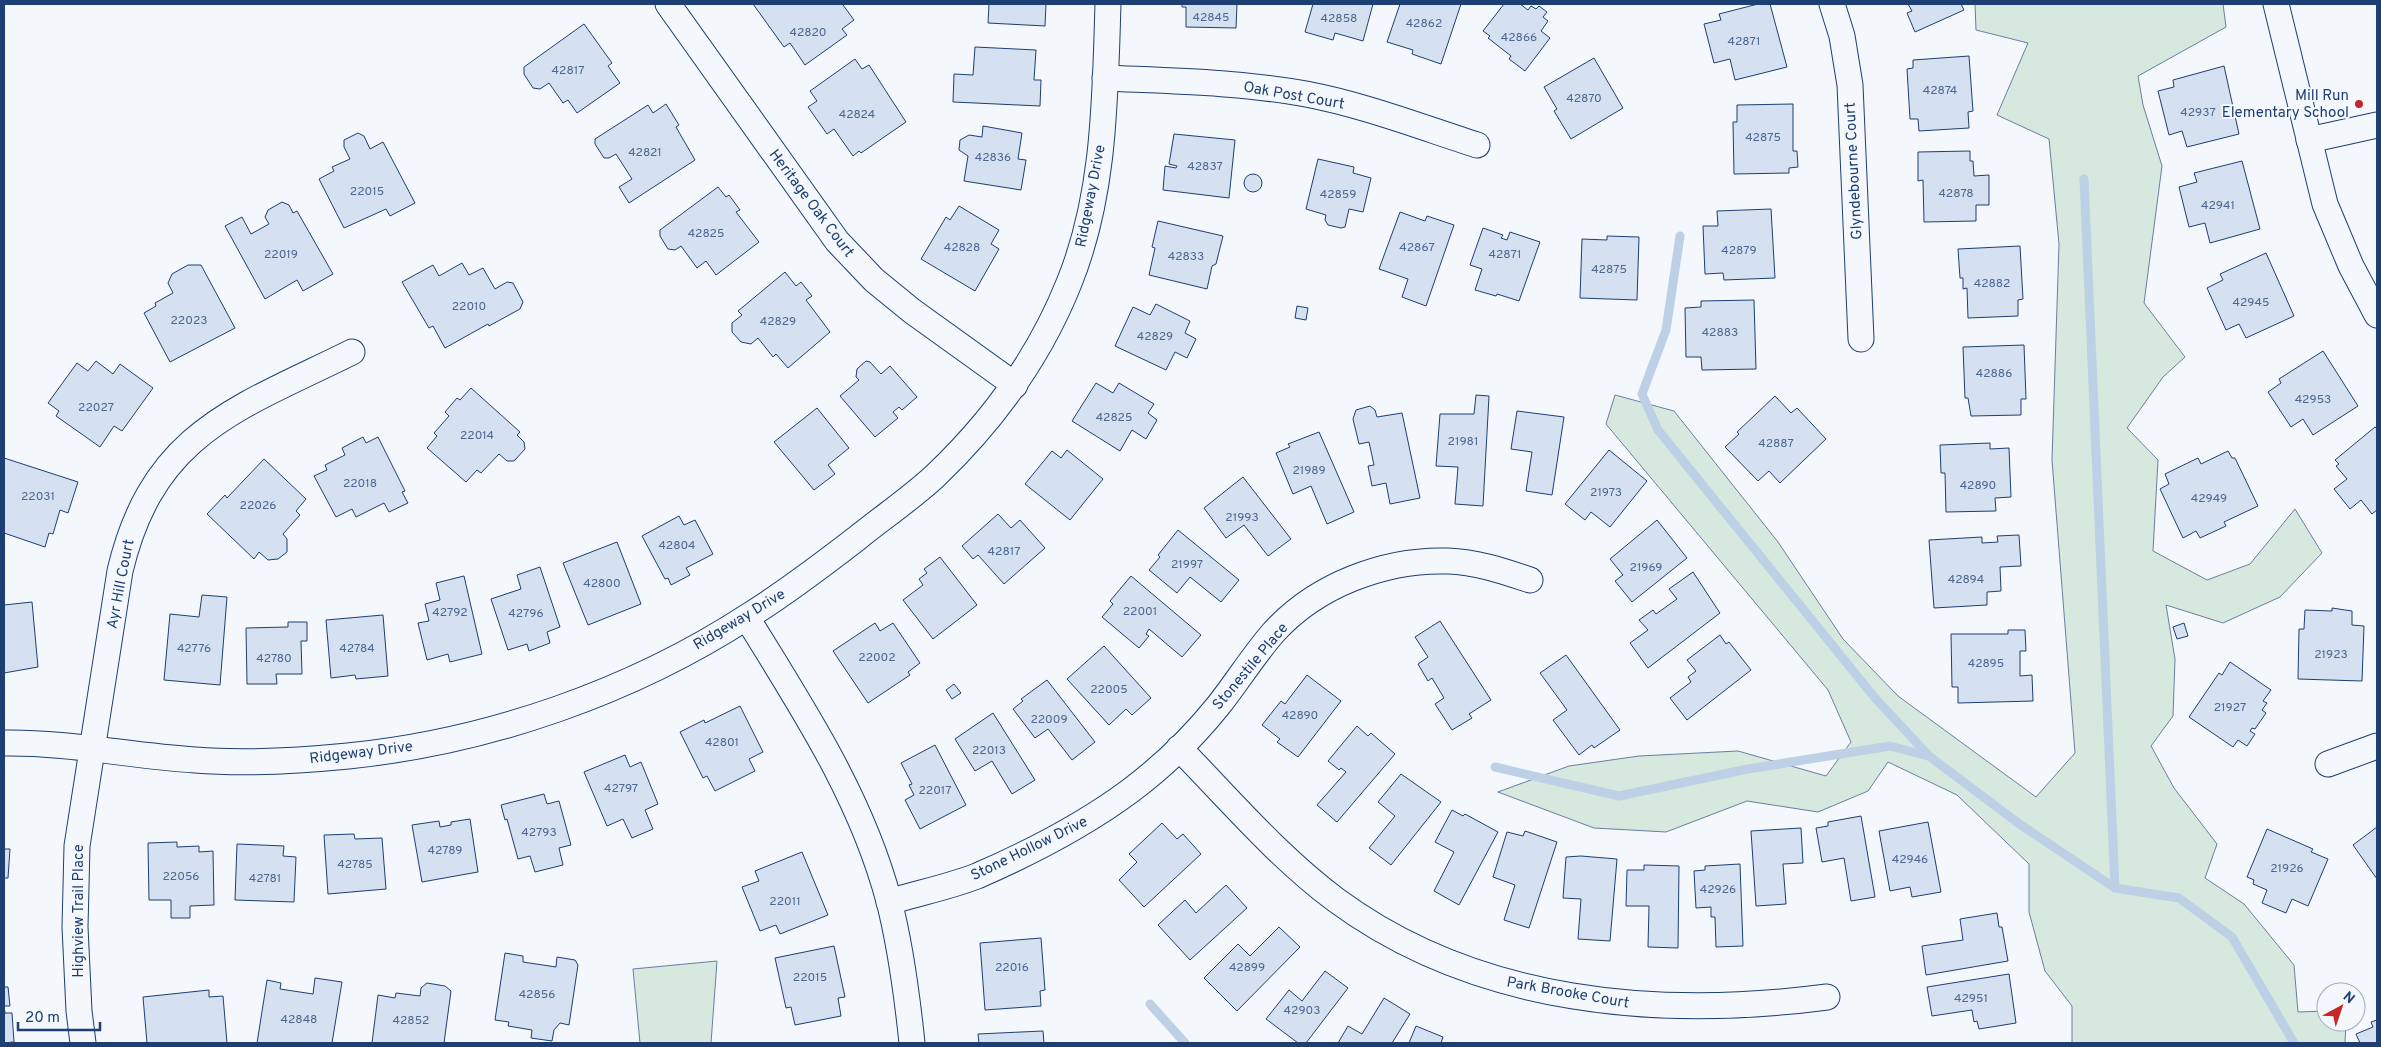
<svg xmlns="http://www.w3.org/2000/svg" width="2381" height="1047" font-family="Overpass,sans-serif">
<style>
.green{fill:#d7e8df;stroke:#687fa3}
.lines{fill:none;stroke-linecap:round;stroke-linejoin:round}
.stream{stroke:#bed0e5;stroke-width:9}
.building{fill:#d5e0f0;stroke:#1d3f73}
.street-casing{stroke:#1d3f73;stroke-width:27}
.street{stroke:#f4f7fb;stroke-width:25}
.poi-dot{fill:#c62828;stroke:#f4f7fb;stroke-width:2}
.labels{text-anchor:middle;stroke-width:4;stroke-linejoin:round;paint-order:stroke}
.number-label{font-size:12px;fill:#4b6792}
.street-label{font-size:15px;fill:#1d3f73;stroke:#f4f7fb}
.poi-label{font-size:15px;fill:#1d3f73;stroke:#f4f7fb;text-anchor:end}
</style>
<rect width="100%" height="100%" fill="#f4f7fb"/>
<g class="green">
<path d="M1975 4H2223L2226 27 2138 76 2143 105 2162 166 2144 303 2185 357 2163 377 2127 428 2158 460 2153 551 2207 580 2250 564 2295 509 2322 553 2280 597 2223 623 2166 605 2175 659 2173 716 2151 746 2174 788 2217 844 2205 878 2244 904 2294 965 2298 1012 2326 1011V1022H2346L2345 1043H2072V1006L2045 971 2029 912V864L1957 795 1888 762 1868 791 1818 812 1747 801 1666 832 1594 828 1498 792 1569 766 1639 756 1738 751 1826 776 1851 742 1828 690 1606 424 1615 395 1674 411 1778 542 1843 639 1898 696 2036 797 2075 753 2052 460 2059 244 2049 139 1997 115 2028 43 1976 30Z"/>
<path d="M717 961 711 1043H640L633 969Z"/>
</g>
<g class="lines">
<g class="stream">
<path d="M2084 179 2115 888"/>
<path d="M1680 236 1666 330 1642 394 1658 430 1875 698 1929 756 2018 823 2115 888 2179 898 2232 937 2294 1043"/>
<path d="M1495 767 1619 796 1748 769 1890 746 1928 756"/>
<path d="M1150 1004 1185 1043"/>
</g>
</g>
<g class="building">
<path d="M753 4H845L843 5 854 20 842 29 847 35 805 65 790 43 784 47Z"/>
<path d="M989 4H1046L1045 26 988 23Z"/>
<path d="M1182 4H1237L1236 28 1186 27V7H1182Z"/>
<path d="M1313 4H1373L1363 41 1335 33 1333 40 1305 32Z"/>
<path d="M1400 4H1461L1441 64 1412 54 1413 50 1387 42Z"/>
<path d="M1504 4H1520L1528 10 1531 6 1536 9 1539 6 1547 12 1543 17 1548 21 1541 31 1550 38 1525 71 1509 59 1511 56 1488 38 1490 36 1483 31Z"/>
<path d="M1758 4H1770L1787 67 1735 80 1730 59 1714 63 1704 24 1721 20 1719 14Z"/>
<path d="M1908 4H1961L1964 10 1915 32 1907 13 1912 11Z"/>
<path d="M584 24 612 63 608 66 620 83 577 113 568 100 563 103 549 83 540 89 533 88 524 74V67Z"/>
<path d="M975 47 1036 50 1034 80H1041L1040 106 953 102 954 74 973 75Z"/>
<path d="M1969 56 1973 111 1968 112 1969 128 1919 131 1918 119H1910L1907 69 1913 68V60Z"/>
<path d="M1594 58 1623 108 1571 139 1554 111 1557 109 1544 87Z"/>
<path d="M855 59 862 69 869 65 906 122 861 153 859 151 853 156 834 129 827 134 808 107 817 101 810 91Z"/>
<path d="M2224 66 2239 134 2187 147 2182 131 2169 135 2158 91 2174 87 2173 80Z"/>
<path d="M666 104 679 125 676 127 695 160 629 203 619 187 632 179 616 154 609 158H604L595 144V139L648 105 653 113Z"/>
<path d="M1793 104V151H1797L1798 167 1789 168V173L1734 174 1733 122H1737V105Z"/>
<path d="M983 126 1022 133 1018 159 1026 160 1021 190 964 181 968 156 959 150 960 140 969 135 982 137Z"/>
<path d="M358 133 364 136 370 149 383 142 415 203 390 216 386 209 344 228 319 179 334 171 332 167 350 159 344 147V140Z"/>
<path d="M1174 134 1235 140 1229 198 1163 190 1165 166 1176 168 1177 166 1169 164Z"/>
<path d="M1970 151V161H1973L1974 176 1989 175V205H1976V221L1924 222 1923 180 1918 181V152Z"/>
<path d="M1318 159 1354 167 1353 173 1371 178 1363 212 1349 209 1345 227 1341 228 1328 225 1325 220 1326 215 1306 209Z"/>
<path d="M2242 161 2260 229 2210 243 2205 223 2189 227 2179 187 2197 182 2194 173Z"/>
<circle cx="1253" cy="183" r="9"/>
<path d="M718 187 726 197 729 195 740 210 736 212 759 242 716 275 706 261 697 268 681 246 675 250 668 249 660 236V230Z"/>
<path d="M282 202 289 205 293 213 297 211 333 274 303 291 297 280 265 299 225 226 242 217 251 234 269 224 265 217 268 210Z"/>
<path d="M959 206 999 230 991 244 999 249 975 291 921 259 946 217 950 220Z"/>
<path d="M1771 209 1775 278 1724 280 1723 273 1705 274 1703 226H1718L1717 211Z"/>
<path d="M1400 212 1425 221 1427 216 1454 225 1426 306 1402 297 1408 279 1379 269Z"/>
<path d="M1158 221 1223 236 1216 264 1212 266 1207 289 1149 275 1155 248 1152 247Z"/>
<path d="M1483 228 1503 235 1501 238 1507 240 1510 232 1540 242 1519 301 1497 294 1496 296 1475 290 1482 269 1470 265Z"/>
<path d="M1607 236 1639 237 1637 300 1580 298 1582 239 1607 240Z"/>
<path d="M2020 246 2023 299 2018 300V316L1968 318 1967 288 1963 289V278H1960L1958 249Z"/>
<path d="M2266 253 2294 316 2246 338 2239 324 2226 330 2207 288 2223 280 2220 274Z"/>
<path d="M462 263 469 275 483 268 495 289 507 282 513 283 523 302 520 309 489 326 488 324 445 348 433 326 429 328 402 282 433 265 439 276Z"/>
<path d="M188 265H201L235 328 170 362 144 313 156 306 155 303 173 293 168 283 172 274Z"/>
<path d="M785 272 796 286 801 282 812 296 806 300 830 332 788 368 776 354 773 357 758 338 751 344 741 342 732 332V323L742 315 738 311Z"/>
<path d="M1754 300 1756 369 1702 370 1701 357H1686L1685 308 1701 307V301Z"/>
<path d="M1156 304 1190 321 1185 333 1196 339 1187 358 1175 352 1166 370 1115 346 1133 307 1150 315Z"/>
<path d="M1297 306 1308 308 1306 320 1295 318Z"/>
<path d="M2024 345 2026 399H2021V415L1971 416 1968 398H1965L1963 347Z"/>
<path d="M2323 351 2358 406 2313 435 2303 419 2291 427 2268 392 2281 383 2279 379Z"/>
<path d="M96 361 113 374 120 364 153 388 122 431 114 426 100 447 56 416 59 411 48 403 77 363 88 371Z"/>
<path d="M866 361 870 362 881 374 890 366 917 397 902 410 899 407 893 412 898 418 875 437 840 396 859 380 856 377 857 369Z"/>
<path d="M1096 383 1113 393 1119 383 1154 404 1148 413 1157 420 1146 439 1132 430 1120 451 1072 421Z"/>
<path d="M471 388 520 432 517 435 524 442 525 449 514 461H507L499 454 481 473 477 470 466 482 427 448 437 436 434 433 449 416 445 412 457 398 460 400Z"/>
<path d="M1476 395 1489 396 1483 506 1455 504 1458 467 1436 466 1440 414H1474Z"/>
<path d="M1775 396 1791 413 1797 408 1826 439 1780 483 1769 471 1758 481 1725 447 1739 434 1737 432Z"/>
<path d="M1370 406 1375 410 1377 417 1402 413 1420 498 1390 504 1386 483 1372 486 1368 466 1374 465 1369 442 1359 444 1353 419 1356 410Z"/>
<path d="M817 408 849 448 828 465 835 474 814 490 774 442Z"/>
<path d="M1517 411 1564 417 1552 495 1526 491 1532 452 1511 449Z"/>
<path d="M2375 427 2377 429V510L2372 514 2361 500 2350 509 2334 489 2347 479 2336 466 2339 464 2335 460Z"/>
<path d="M1319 432 1354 512 1327 524 1311 486 1293 494 1276 453 1290 447 1288 444Z"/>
<path d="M363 437 366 443 378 437 405 491 402 492 408 503 389 512 384 503 356 517 352 509 336 517 314 476 327 470 325 465 345 455 342 448Z"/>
<path d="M1990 443V449L2009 448 2011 497 1995 498 1996 511 1946 512 1945 473H1941L1940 445Z"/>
<path d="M1067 450 1103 479 1070 520 1025 484 1052 451 1061 458Z"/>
<path d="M1609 450 1647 481 1610 527 1591 512 1585 520 1565 504Z"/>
<path d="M2228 451 2232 458H2235L2258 506 2224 522 2226 526 2200 538 2196 531 2183 538 2160 489 2169 484 2165 474 2198 458 2201 464Z"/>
<path d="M4 458 78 482 68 513 60 510 53 534 49 533 45 547 4 533Z"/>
<path d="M264 459 306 499 296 511 300 515 283 534 287 539V552L278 559 268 560 259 552 254 559 207 514 225 495 227 498Z"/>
<path d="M1243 477 1291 539 1268 556 1244 525 1226 538 1204 508Z"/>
<path d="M998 514 1011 528 1020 520 1045 548 1004 584 978 555 973 559 962 546Z"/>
<path d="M679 516 684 525 695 520 713 554 686 568 690 575 671 585 668 578 665 579 642 536Z"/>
<path d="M1657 520 1687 558 1632 602 1615 581 1623 575 1610 559Z"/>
<path d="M1178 530 1239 580 1221 602 1190 577 1177 593 1149 570 1160 557 1158 555Z"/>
<path d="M2019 535 2021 566 2000 567 2001 591 1987 592V605L1934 608 1929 540 1982 537V543L1998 542 1997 536Z"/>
<path d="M617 542 641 604 588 625 563 563Z"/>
<path d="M940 557 977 605 933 639 903 600 923 585 919 579 927 573 924 569Z"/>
<path d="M540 567 560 627 547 632 550 643 529 651 527 644 508 650 491 599 521 589 517 575Z"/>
<path d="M1693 572 1720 613 1648 668 1630 643 1648 630 1639 620 1653 610 1656 614 1677 599 1669 589Z"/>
<path d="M464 576 482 654 450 662 448 654 427 660 418 623 429 621 425 604 440 600 436 583Z"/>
<path d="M1131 576 1201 635 1182 657 1149 629 1146 634 1149 636 1139 648 1102 617 1113 604 1110 601Z"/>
<path d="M202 595 227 597 220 685 164 680 170 614 199 617Z"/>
<path d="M32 602 38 667 4 673V605Z"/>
<path d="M2332 608 2352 611V625L2364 626 2362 681 2298 679 2299 629H2304L2305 610 2332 611Z"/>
<path d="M383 615 388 676 356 679 355 675 331 678 326 620Z"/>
<path d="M1440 621 1491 700 1469 714 1472 718 1452 730 1435 704 1444 698 1432 678 1428 681 1418 664 1428 657 1415 637Z"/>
<path d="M288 622H307V641H301L302 674H276L277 684H247L246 628 288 627Z"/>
<path d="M875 623 880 631 893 623 920 663 908 672 910 675 868 703 833 651Z"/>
<path d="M2184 623 2188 636 2177 639 2173 627Z"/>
<path d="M2008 630H2025L2026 651H2020V676L2032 675 2033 701 1958 703V687H1952L1951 634H2008Z"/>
<path d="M1720 635 1726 644 1729 642 1751 670 1687 720 1670 698 1691 682 1688 677 1696 671 1687 660Z"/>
<path d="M1104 646 1151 698 1132 715 1126 709 1109 725 1067 679Z"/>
<path d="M1566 655 1620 730 1594 748 1592 745 1579 755 1553 720 1567 710 1540 673Z"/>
<path d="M2230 662 2271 690 2263 701 2267 703 2262 710 2266 713 2255 729 2252 728 2250 731 2255 734 2247 746 2238 740 2233 747 2189 717 2219 673 2222 675Z"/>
<path d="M1307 675 1341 701 1298 757 1277 742 1280 739 1262 725 1281 701 1285 704Z"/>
<path d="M1047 680 1095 742 1072 760 1048 729 1035 738 1013 709 1023 701 1021 699Z"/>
<path d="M954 684 961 693 952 699 946 690Z"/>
<path d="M740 706 763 752 749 759 755 771 715 791 707 776 703 778 680 732 704 720 705 723Z"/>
<path d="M993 713 1035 780 1012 794 992 761 975 771 955 739Z"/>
<path d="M1357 726 1368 736 1371 733 1395 754 1337 822 1317 805 1346 772 1341 768 1339 770 1328 761Z"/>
<path d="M935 745 966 805 920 829 905 800 914 795 909 785 912 784 901 763Z"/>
<path d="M625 755 630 767 641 762 658 804 645 810 653 829 632 838 623 819 607 826 584 772Z"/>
<path d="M1401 774 1441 802 1391 865 1369 848 1395 816 1378 802Z"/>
<path d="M544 794 547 804 559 801 571 845 559 848 563 865 535 872 530 856 518 859 507 819 505 820 501 805Z"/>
<path d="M1452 810 1463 816 1465 814 1498 832 1459 905 1434 891 1454 852 1435 842Z"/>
<path d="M1861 816 1875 897 1851 901 1844 858 1822 862 1816 828 1828 826V822Z"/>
<path d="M470 819 478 872 422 882 412 825 439 821 440 827 451 825V822Z"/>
<path d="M1928 822 1941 892 1912 897 1910 887 1890 891 1879 831Z"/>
<path d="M1162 823 1177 839 1183 834 1201 854 1144 907 1119 880 1137 862 1129 854Z"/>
<path d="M2377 827V879L2353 845Z"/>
<path d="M1801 828 1803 863 1783 864 1786 904 1756 906 1751 831Z"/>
<path d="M2267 829 2313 849 2311 852 2328 859 2308 906 2292 899 2286 913 2262 903 2267 890 2253 884 2254 880 2247 877Z"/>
<path d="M1525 831 1557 842 1529 928 1504 920 1515 885 1493 877 1507 832 1523 836Z"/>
<path d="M354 834 355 839 382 838 386 889 328 894 324 835Z"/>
<path d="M177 842V847L199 846V852L213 851 214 905 190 906V918H171V900H149L148 843Z"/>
<path d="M237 844 284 846 283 856 296 857 294 902 235 900Z"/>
<path d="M4 849H10L8 878H4Z"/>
<path d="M802 852 828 915 780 934 776 925 760 931 742 887 759 881 755 871Z"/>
<path d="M1581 856 1617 859 1610 941 1578 939 1581 899 1563 898 1566 857Z"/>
<path d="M1740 864 1743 946 1716 947 1715 917H1711V907L1696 908 1694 871 1705 870V866Z"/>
<path d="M1644 865 1679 866 1678 948 1648 947 1649 906H1626L1627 870H1644Z"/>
<path d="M1226 885 1247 908 1190 960 1158 925 1185 900 1196 913Z"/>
<path d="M1997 913 1999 927H2002L2008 961 1926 975 1922 946 1963 940 1960 919Z"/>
<path d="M1279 927 1300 947 1237 1011 1204 978 1238 944 1250 956Z"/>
<path d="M1041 938 1045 990 1040 991 1041 1006 985 1010 980 943Z"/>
<path d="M834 946 845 997 838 998 841 1016 795 1025 791 1007 786 1008 775 958Z"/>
<path d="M505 953 523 956V962L556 967 557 957 575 960 578 965 569 1025 560 1023 554 1030 552 1041 531 1038 532 1030 508 1026 509 1022 495 1020Z"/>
<path d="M1325 971 1348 988 1306 1043H1298L1266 1019 1289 990 1302 1001Z"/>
<path d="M2009 974 2016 1023 1979 1029 1977 1021 1974 1022 1972 1010 1932 1016 1927 987Z"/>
<path d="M315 978 342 982 332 1043H257L267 980 281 983 280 989 313 994Z"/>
<path d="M427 983 445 986 451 991 444 1043H372L378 995 395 998 396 993 420 996 421 988Z"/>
<path d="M4 987H8L10 1006H4L5 1013H12L14 1042 4 1043Z"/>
<path d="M209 990V997L223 996 227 1043H147L143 997Z"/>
<path d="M1384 998 1410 1014 1392 1043H1338L1348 1026 1362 1034Z"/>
<path d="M2377 1020V1043H2360L2356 1034 2373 1027 2371 1022Z"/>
<path d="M1416 1026 1443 1037 1441 1043H1409Z"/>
<path d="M1043 1031 1044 1043H979L978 1034Z"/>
</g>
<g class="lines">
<g class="street-casing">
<g id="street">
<path d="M668 4 837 241 874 280 912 311 1015 385"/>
<path d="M1832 4 1842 36 1850 85 1861 339"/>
<path d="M2276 4 2325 204 2351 266 2377 315"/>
<path d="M1105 78C1172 81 1240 82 1306 94 1364 105 1421 127 1477 145"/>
<path d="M2309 140 2377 125"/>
<path d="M747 618C803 709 861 796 889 901 901 948 907 995 912 1043"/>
<path d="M4 743C68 742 131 756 195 760 245 764 297 761 348 756 488 742 632 692 750 615 787 592 821 566 856 539 882 518 910 499 934 477 992 422 1039 358 1069 283 1105 195 1105 98 1108 4"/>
<path d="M1179 748C1229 799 1278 857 1336 900 1477 1004 1659 1019 1827 997"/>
<path d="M2328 764 2377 746"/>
<path d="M889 902C918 893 949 887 977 876 1030 853 1084 825 1130 791 1162 767 1193 737 1218 706 1237 682 1253 656 1273 633 1316 585 1385 559 1448 561 1477 562 1503 571 1530 580"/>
<path d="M83 1043 79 1011 75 927 77 846 120 571C153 432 237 409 352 352"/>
</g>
</g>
<use href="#street" class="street"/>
</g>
<circle class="poi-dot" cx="2359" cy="104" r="5"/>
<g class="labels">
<g class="number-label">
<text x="1211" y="21">42845</text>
<text x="1339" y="22">42858</text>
<text x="1424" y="27">42862</text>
<text x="808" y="36">42820</text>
<text x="1519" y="41">42866</text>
<text x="1744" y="45">42871</text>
<text x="568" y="74">42817</text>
<text x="1940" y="94">42874</text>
<text x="1584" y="102">42870</text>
<text x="2198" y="116">42937</text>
<text x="857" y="118">42824</text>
<text x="1763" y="141">42875</text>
<text x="645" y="156">42821</text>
<text x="993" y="161">42836</text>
<text x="1205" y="170">42837</text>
<text x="367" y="195">22015</text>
<text x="1956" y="197">42878</text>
<text x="1338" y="198">42859</text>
<text x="2218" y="209">42941</text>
<text x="706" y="237">42825</text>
<text x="962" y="251">42828</text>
<text x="1417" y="251">42867</text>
<text x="1739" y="254">42879</text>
<text x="281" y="258">22019</text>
<text x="1505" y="258">42871</text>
<text x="1186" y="260">42833</text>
<text x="1609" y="273">42875</text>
<text x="1992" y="287">42882</text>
<text x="2251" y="306">42945</text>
<text x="469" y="310">22010</text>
<text x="189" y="324">22023</text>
<text x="778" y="325">42829</text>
<text x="1720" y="336">42883</text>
<text x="1155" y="340">42829</text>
<text x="1994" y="377">42886</text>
<text x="2313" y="403">42953</text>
<text x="96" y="411">22027</text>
<text x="1114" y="421">42825</text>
<text x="477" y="439">22014</text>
<text x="1463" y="445">21981</text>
<text x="1776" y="447">42887</text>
<text x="1309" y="474">21989</text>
<text x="360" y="487">22018</text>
<text x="1978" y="489">42890</text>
<text x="1606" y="496">21973</text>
<text x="38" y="500">22031</text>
<text x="2209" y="502">42949</text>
<text x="258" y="509">22026</text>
<text x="1242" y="521">21993</text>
<text x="677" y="549">42804</text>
<text x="1004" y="555">42817</text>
<text x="1187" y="568">21997</text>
<text x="1646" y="571">21969</text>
<text x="1966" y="583">42894</text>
<text x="602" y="587">42800</text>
<text x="1140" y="615">22001</text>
<text x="450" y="616">42792</text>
<text x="526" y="617">42796</text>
<text x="194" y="652">42776</text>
<text x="357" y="652">42784</text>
<text x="2331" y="658">21923</text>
<text x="877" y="661">22002</text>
<text x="274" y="662">42780</text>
<text x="1986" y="667">42895</text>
<text x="1109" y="693">22005</text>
<text x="2230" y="711">21927</text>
<text x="1300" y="719">42890</text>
<text x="1049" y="723">22009</text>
<text x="722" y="746">42801</text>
<text x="989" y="754">22013</text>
<text x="621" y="792">42797</text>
<text x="935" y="794">22017</text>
<text x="539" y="836">42793</text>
<text x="445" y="854">42789</text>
<text x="1910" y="863">42946</text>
<text x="355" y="868">42785</text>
<text x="2287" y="872">21926</text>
<text x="181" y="880">22056</text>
<text x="265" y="882">42781</text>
<text x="1718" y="893">42926</text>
<text x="785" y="905">22011</text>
<text x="1012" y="971">22016</text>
<text x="1247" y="971">42899</text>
<text x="810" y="981">22015</text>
<text x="537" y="998">42856</text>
<text x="1971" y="1002">42951</text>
<text x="1302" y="1014">42903</text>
<text x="299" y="1023">42848</text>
<text x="411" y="1024">42852</text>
</g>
<g class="street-label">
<text transform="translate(1294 95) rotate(10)" y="5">Oak Post Court</text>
<text transform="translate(1853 171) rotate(-93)" y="5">Glyndebourne Court</text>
<text transform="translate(1090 196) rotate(-79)" y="5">Ridgeway Drive</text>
<text transform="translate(812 203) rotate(53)" y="5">Heritage Oak Court</text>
<text transform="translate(120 584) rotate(-79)" y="5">Ayr Hill Court</text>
<text transform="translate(739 619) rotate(-31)" y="5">Ridgeway Drive</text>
<text transform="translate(1250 666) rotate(-50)" y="5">Stonestile Place</text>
<text transform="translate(361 752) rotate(-7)" y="5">Ridgeway Drive</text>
<text transform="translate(1029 848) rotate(-26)" y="5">Stone Hollow Drive</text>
<text transform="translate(78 911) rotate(-90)" y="5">Highview Trail Place</text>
<text transform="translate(1568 992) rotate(10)" y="5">Park Brooke Court</text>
</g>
<g class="poi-label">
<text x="2349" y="100">Mill Run<tspan x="2349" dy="17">Elementary School</tspan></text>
</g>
</g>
<rect width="2381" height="1047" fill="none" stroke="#1d3f73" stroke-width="10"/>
<g transform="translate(2341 1007) rotate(40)"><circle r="24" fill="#f4f7fb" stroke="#9eadc5"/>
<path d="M0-4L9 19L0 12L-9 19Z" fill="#c62828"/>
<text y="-8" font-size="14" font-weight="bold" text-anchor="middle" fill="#1d3f73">N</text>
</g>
<path d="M18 1022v8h82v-8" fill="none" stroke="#1d3f73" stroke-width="2.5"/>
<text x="25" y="1022" font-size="15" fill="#1d3f73" stroke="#f4f7fb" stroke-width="4" paint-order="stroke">20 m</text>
</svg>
